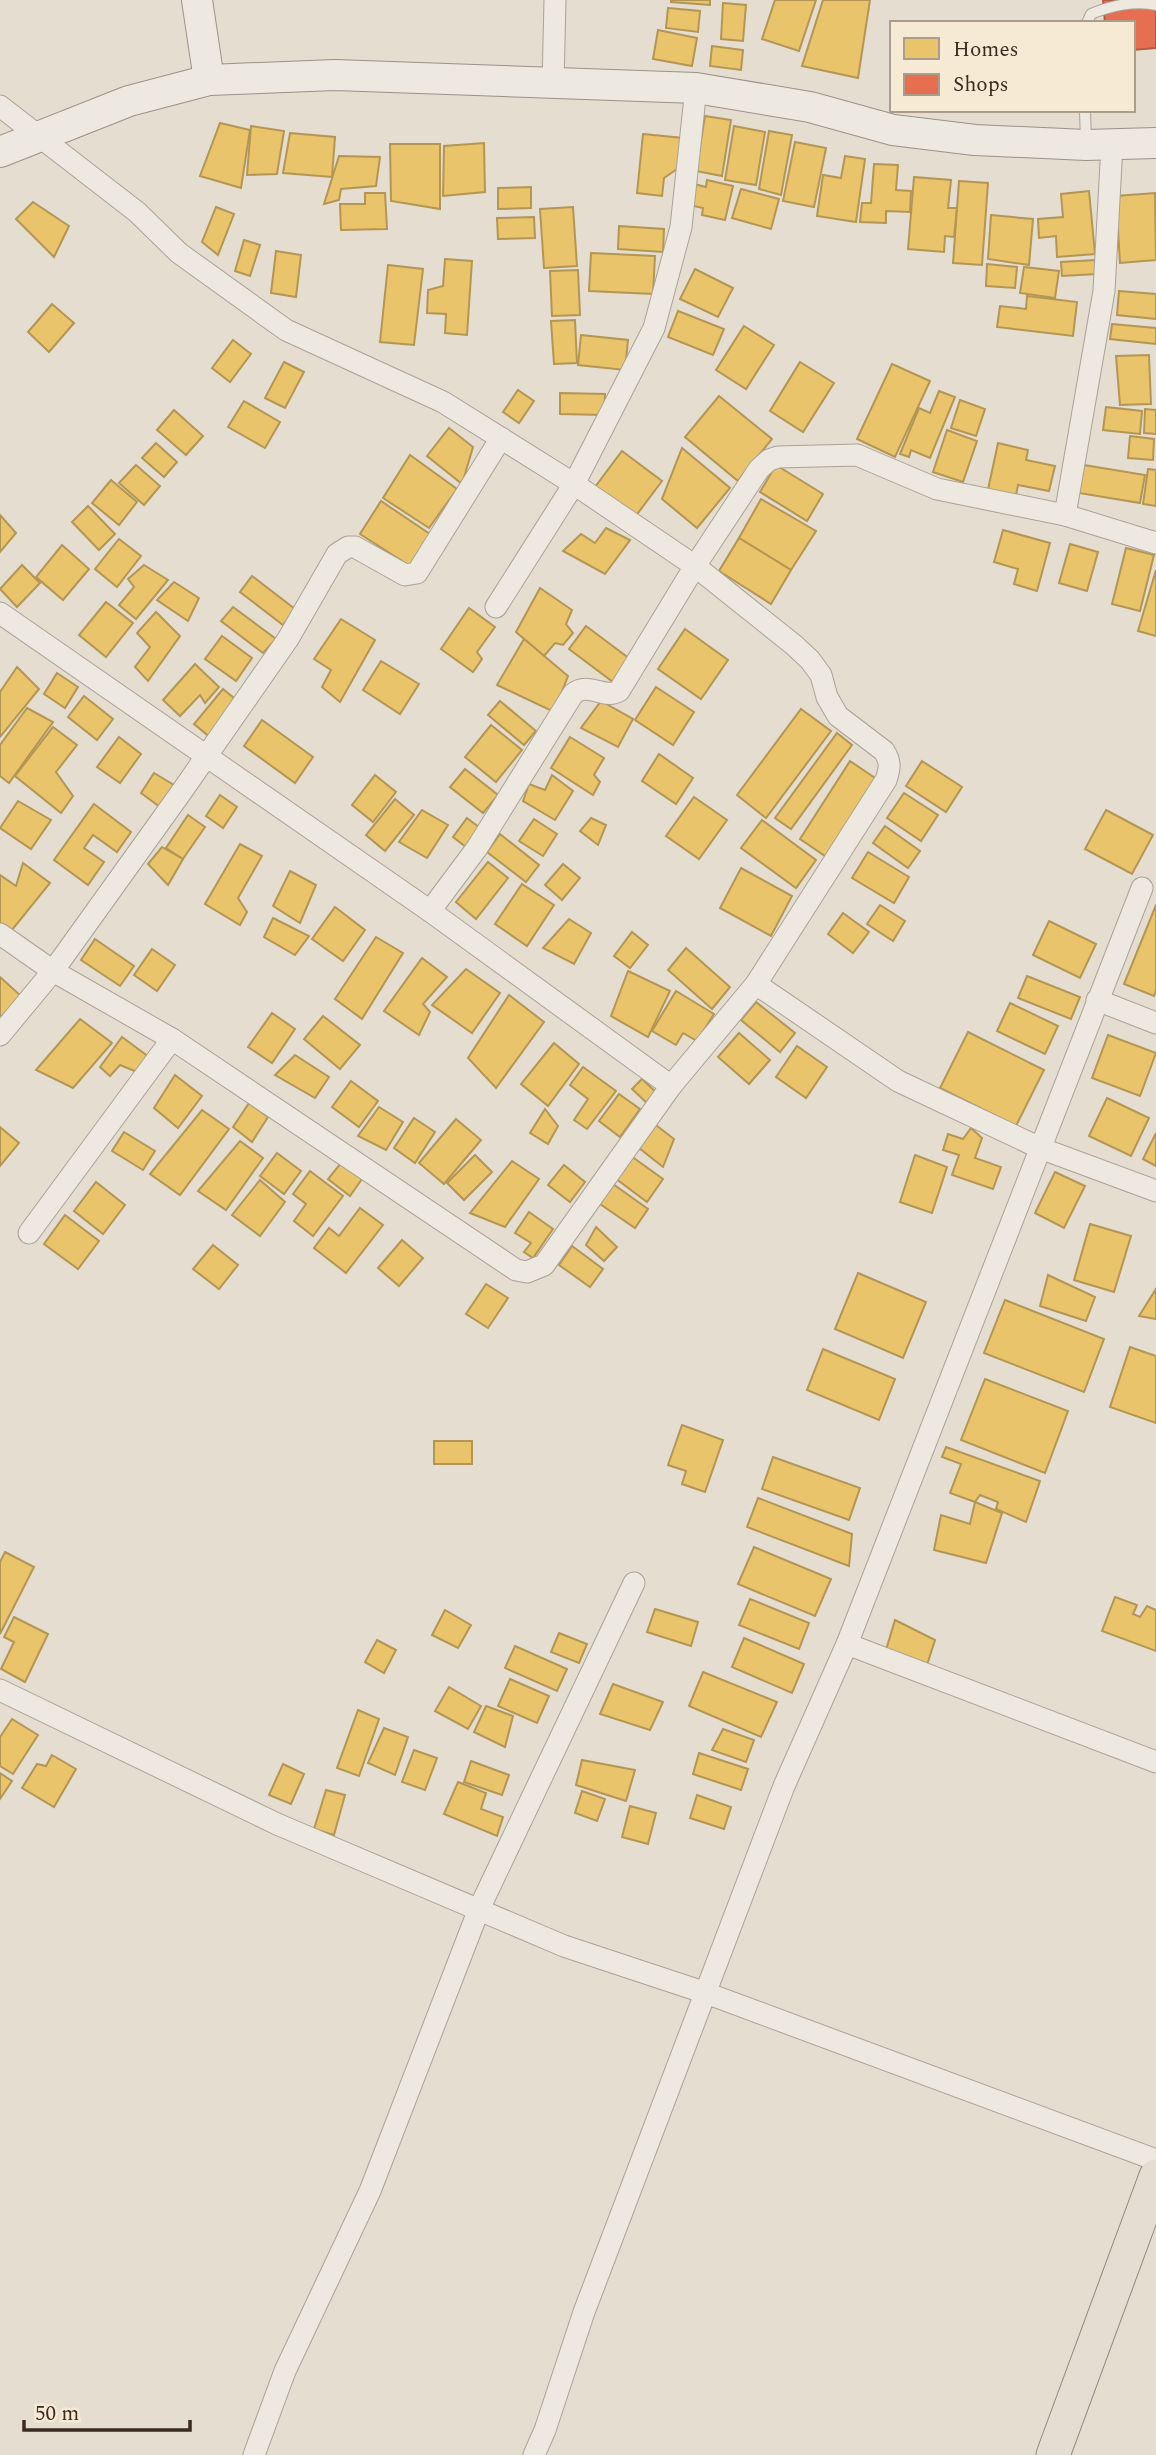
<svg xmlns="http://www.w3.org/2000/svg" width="1156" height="2455" font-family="Spectral,serif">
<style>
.homes{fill:#e9c46a;stroke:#b49654;stroke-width:2}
.shops{fill:#e76f51;stroke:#b35a42;stroke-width:2}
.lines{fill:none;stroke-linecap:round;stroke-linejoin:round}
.lane-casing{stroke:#aaa297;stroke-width:12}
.street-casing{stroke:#aaa297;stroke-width:23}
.secondary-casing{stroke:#9a9288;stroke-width:32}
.primary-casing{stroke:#90887e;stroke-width:35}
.lane{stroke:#ede8e0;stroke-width:10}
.street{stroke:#ede8e0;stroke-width:21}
.secondary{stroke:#ede8e0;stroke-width:30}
.primary{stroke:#e4ded2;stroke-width:33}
</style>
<rect width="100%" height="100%" fill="#e5ddcf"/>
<g class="homes">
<path d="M671 0H710V5L671 2Z"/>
<path d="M775 0H816L799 51 762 39Z"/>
<path d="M823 0H870L858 78 802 66Z"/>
<path d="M723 3 746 5 743 41 721 39Z"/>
<path d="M668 8 700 11 698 32 666 28Z"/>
<path d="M658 30 697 38 692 66 653 59Z"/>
<path d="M712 46 743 50 741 70 710 66Z"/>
<path d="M705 116 731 120 722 176 696 171Z"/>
<path d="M220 123 250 130 241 188 200 176Z"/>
<path d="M251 126 284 131 277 174 247 175Z"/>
<path d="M734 126 765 132 756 185 725 180Z"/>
<path d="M769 131 792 135 781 195 759 189Z"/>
<path d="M290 133 335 137 332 177 283 173Z"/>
<path d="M643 134 683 138 680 167 664 178 662 196 637 193Z"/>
<path d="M795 142 826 148 814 207 783 201Z"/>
<path d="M484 143 485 192 443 196 444 146Z"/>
<path d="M390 144H440V209L391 201Z"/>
<path d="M339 156 380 157 376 186 341 189 339 200 324 204Z"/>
<path d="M845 156 865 159 856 222 817 216 823 175 841 178Z"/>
<path d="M874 164 898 165 896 190 911 191 910 212 886 211V223L860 222 862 203H871Z"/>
<path d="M914 177 951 180 948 208H957L954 237 945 236 944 252 908 249Z"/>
<path d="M707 180 733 186 725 220 702 215 703 208 689 205 694 184 706 187Z"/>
<path d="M959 181 988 183 982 265 953 263Z"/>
<path d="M531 187V208L498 209V188Z"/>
<path d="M741 189 779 199 771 229 732 218Z"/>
<path d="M1089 191 1095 254 1057 257 1056 236 1039 238 1038 219 1063 217 1061 194Z"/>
<path d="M365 193H385L387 229 341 230 340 204H365Z"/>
<path d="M1155 193 1156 260 1120 263 1116 196Z"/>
<path d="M33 202 69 226 54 257 16 219Z"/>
<path d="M216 207 234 214 218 255 202 242Z"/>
<path d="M573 207 577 266 544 268 540 209Z"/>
<path d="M991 215 1033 219 1029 265 988 259Z"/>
<path d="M534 217 535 238 498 239 497 218Z"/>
<path d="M619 226 664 229 663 252 618 249Z"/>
<path d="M244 240 260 245 250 276 235 271Z"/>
<path d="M276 251 301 255 296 297 271 293Z"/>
<path d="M591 253 655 256 653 294 589 291Z"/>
<path d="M445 259 472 261 467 335 445 333 446 314 427 313 428 290 443 286Z"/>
<path d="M1095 260 1096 274 1062 276 1061 262Z"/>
<path d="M987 264 1017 267 1015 288 986 286Z"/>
<path d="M388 265 423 269 414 345 380 342Z"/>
<path d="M1024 267 1059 271 1055 298 1020 293Z"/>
<path d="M695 269 733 288 718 317 680 299Z"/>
<path d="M578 270 580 315 552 316 550 271Z"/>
<path d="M1119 291 1156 294V319L1117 315Z"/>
<path d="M1027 296 1077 302 1073 336 997 327 1000 306 1026 309Z"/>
<path d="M52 304 74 323 49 352 28 332Z"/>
<path d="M678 311 724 329 713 355 668 337Z"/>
<path d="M575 320 577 363 554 364 551 321Z"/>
<path d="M1112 324 1156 328V344L1110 339Z"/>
<path d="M744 326 774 345 746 389 716 370Z"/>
<path d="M581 335 628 340 625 370 578 365Z"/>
<path d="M233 340 251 354 230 382 212 368Z"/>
<path d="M1149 355 1151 404 1120 405 1116 356Z"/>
<path d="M284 362 304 372 285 408 265 398Z"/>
<path d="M800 362 834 383 803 432 770 411Z"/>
<path d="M892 364 930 381 895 457 857 439Z"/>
<path d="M518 390 534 401 519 423 503 412Z"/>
<path d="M939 391 955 397 930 458 911 450 909 457 900 454 919 408 930 413Z"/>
<path d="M560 393 605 394 604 415 560 414Z"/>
<path d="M719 396 772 439 738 481 685 437Z"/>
<path d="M960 400 985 409 976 436 951 428Z"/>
<path d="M244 401 280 422 265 448 228 427Z"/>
<path d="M1106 407 1142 411 1140 434 1103 430Z"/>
<path d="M1145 409 1156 410V434L1144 433Z"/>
<path d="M174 410 203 436 186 455 157 430Z"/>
<path d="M449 428 473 447 462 484 427 456Z"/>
<path d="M947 430 977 441 963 482 933 472Z"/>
<path d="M1130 436 1154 439 1153 460 1128 458Z"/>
<path d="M156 443 177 462 164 477 142 458Z"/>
<path d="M998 443 1028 450 1026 460 1055 466 1049 491 1018 485 1015 501 987 494Z"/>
<path d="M682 448 730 488 697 528 662 499Z"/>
<path d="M622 451 662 481 635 517 595 487Z"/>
<path d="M410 455 457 489 429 528 383 498Z"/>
<path d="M136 465 160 486 144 505 119 483Z"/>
<path d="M776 465 823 494 807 521 760 492Z"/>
<path d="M1084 465 1145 475 1140 503 1079 493Z"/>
<path d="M1148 469 1156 470V506L1143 504Z"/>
<path d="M111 480 137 502 119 525 92 503Z"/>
<path d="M761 499 816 531 791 570 739 538Z"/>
<path d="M381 501 430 534 410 566 360 534Z"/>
<path d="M88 506 115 534 99 550 72 522Z"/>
<path d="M0 515 16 533 0 552Z"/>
<path d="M606 528 630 540 605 574 563 551 581 534 595 543Z"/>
<path d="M1003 530 1050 543 1037 591 1014 584 1018 569 994 562Z"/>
<path d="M739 538 791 570 771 604 719 571Z"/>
<path d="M119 539 141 556 117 587 95 569Z"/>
<path d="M1070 544 1098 552 1087 591 1059 583Z"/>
<path d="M62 545 89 569 63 600 36 577Z"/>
<path d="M1126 548 1154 555 1140 611 1112 604Z"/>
<path d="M22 565 40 583 17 607 0 589Z"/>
<path d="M144 565 168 580 136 619 119 605 134 587 128 579Z"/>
<path d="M1156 570V636L1138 631Z"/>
<path d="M252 576 295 609 283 625 240 592Z"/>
<path d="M174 582 199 598 188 621 157 600Z"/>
<path d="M540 588 572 610 566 624 573 633 563 645 555 643 544 656 516 632Z"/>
<path d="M106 602 133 623 106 657 79 635Z"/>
<path d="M233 607 276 639 263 653 221 621Z"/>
<path d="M469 608 495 627 477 652 482 659 473 672 441 649Z"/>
<path d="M156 612 180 636 148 681 135 667 150 647 137 633Z"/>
<path d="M341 619 375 640 340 702 322 687 331 670 314 659Z"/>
<path d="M586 626 630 659 613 682 569 649Z"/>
<path d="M685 629 728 660 701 699 658 669Z"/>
<path d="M222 636 252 658 236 681 205 659Z"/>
<path d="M524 639 568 676 554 712 497 685Z"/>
<path d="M381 661 419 684 400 714 363 690Z"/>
<path d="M195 664 219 687 205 703 200 695 180 716 163 700Z"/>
<path d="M17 667 39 689 0 737V692Z"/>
<path d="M57 673 78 687 65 708 44 694Z"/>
<path d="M656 687 694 712 673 745 635 720Z"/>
<path d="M223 689 240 703 211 738 194 724Z"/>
<path d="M84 696 113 719 97 740 68 717Z"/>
<path d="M500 701 536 731 524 745 488 715Z"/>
<path d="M601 701 633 719 618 747 581 728Z"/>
<path d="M27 708 53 722 9 783 0 776V745Z"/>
<path d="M801 709 831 731 766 818 737 795Z"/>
<path d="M262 720 313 757 295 783 244 746Z"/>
<path d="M491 725 522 750 496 782 465 757Z"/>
<path d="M53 727 77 745 56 772 73 796 61 813 15 776Z"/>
<path d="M837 733 852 745 791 829 775 818Z"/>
<path d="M119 737 141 754 120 783 97 767Z"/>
<path d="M570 737 604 758 594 775 600 782 593 795 551 768Z"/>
<path d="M659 754 693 778 676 804 642 781Z"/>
<path d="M850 761 878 780 828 858 800 839Z"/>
<path d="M922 761 962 787 946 812 906 786Z"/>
<path d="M465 769 498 795 483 813 450 787Z"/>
<path d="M154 773 174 785 160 807 141 793Z"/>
<path d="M375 775 396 792 373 822 352 805Z"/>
<path d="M552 775 573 791 555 820 523 801 529 784 545 790Z"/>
<path d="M904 793 938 815 921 841 887 818Z"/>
<path d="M220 795 237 807 223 828 206 816Z"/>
<path d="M694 797 727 820 699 859 666 836Z"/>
<path d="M395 799 414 815 385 851 366 835Z"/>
<path d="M18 801 51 820 31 849 0 828Z"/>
<path d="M94 804 131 832 117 852 93 835 84 848 104 862 88 885 54 860Z"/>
<path d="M422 810 448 825 427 858 399 842Z"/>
<path d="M1106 810 1153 835 1132 874 1085 849Z"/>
<path d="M188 815 205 827 183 859 166 848Z"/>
<path d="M467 818 480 828 466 847 453 837Z"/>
<path d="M591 818 606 825 598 845 580 831Z"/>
<path d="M534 819 557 834 543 856 519 841Z"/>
<path d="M762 820 816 860 796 888 741 848Z"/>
<path d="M885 826 920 851 908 868 873 843Z"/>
<path d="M500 834 539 865 526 882 487 852Z"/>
<path d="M240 844 262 856 238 898 247 912 240 925 205 904Z"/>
<path d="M162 847 183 859 168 885 148 864Z"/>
<path d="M868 852 909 877 894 903 852 878Z"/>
<path d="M488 862 508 878 476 919 456 902Z"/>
<path d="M23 863 50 883 12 930 0 923V875L16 886Z"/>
<path d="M563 864 580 878 562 900 545 885Z"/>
<path d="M741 868 792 896 771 936 720 908Z"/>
<path d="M290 871 316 885 300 923 273 906Z"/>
<path d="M522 884 554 905 527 946 495 924Z"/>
<path d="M880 905 905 921 893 941 867 924Z"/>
<path d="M1156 905V990L1154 996 1124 984Z"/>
<path d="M335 907 365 930 343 961 312 939Z"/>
<path d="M843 913 869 932 853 953 828 934Z"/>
<path d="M273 918 309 936 295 955 264 937Z"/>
<path d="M569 919 591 933 574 964 543 948Z"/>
<path d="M1049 921 1096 944 1080 978 1033 955Z"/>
<path d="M632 932 648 945 630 968 614 956Z"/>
<path d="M376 937 403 953 362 1019 335 999Z"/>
<path d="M95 939 134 966 120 986 81 960Z"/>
<path d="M686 948 730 987 712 1009 668 970Z"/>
<path d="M152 949 175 965 157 991 134 975Z"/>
<path d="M422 958 447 977 423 1004 430 1012 419 1035 384 1011Z"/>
<path d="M466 969 500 993 472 1033 432 1005Z"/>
<path d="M628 971 670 991 648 1037 611 1016Z"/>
<path d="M1027 976 1080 997 1071 1019 1018 998Z"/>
<path d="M0 977 21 996 3 1017 0 1015Z"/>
<path d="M676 991 714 1014 697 1041 683 1033 676 1045 652 1031Z"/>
<path d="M509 995 544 1022 496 1088 468 1058Z"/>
<path d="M756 1002 795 1033 780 1052 741 1020Z"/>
<path d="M1010 1003 1058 1026 1045 1054 997 1031Z"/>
<path d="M272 1013 295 1029 272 1063 248 1047Z"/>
<path d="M323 1016 360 1045 340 1069 304 1039Z"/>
<path d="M80 1019 112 1043 73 1088 36 1070Z"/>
<path d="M968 1032 1044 1070 1016 1126 940 1088Z"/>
<path d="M739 1033 770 1060 749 1084 718 1057Z"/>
<path d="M1108 1035 1156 1053 1140 1096 1092 1078Z"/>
<path d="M122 1037 149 1057 137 1072 120 1065 110 1076 100 1067Z"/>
<path d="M554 1043 579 1064 548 1106 521 1084Z"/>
<path d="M797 1046 827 1067 806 1098 776 1077Z"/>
<path d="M295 1055 329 1077 315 1098 275 1075Z"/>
<path d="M583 1067 616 1091 587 1129 574 1120 588 1099 570 1085Z"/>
<path d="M175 1075 202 1096 178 1128 154 1108Z"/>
<path d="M642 1079 658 1094 648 1104 632 1089Z"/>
<path d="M351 1081 378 1101 359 1127 332 1107Z"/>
<path d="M619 1094 640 1109 620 1137 599 1121Z"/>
<path d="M1107 1098 1149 1118 1131 1156 1089 1136Z"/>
<path d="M249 1103 268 1117 252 1142 233 1127Z"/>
<path d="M379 1107 403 1122 386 1150 358 1136Z"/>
<path d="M545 1109 558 1126 548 1144 530 1133Z"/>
<path d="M202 1110 229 1129 180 1195 150 1174Z"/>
<path d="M414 1118 435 1132 415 1163 394 1148Z"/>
<path d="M456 1119 481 1140 444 1184 419 1163Z"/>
<path d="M652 1122 674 1139 663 1167 634 1144Z"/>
<path d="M0 1127 19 1143 0 1166Z"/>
<path d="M971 1128 982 1138 975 1158 1001 1167 993 1189 952 1175 959 1155 943 1150 948 1134 963 1139Z"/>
<path d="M124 1132 155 1151 143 1170 112 1151Z"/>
<path d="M1156 1133V1166L1143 1159Z"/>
<path d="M240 1141 263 1158 226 1210 198 1191Z"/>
<path d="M277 1153 301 1171 284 1194 260 1176Z"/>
<path d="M475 1155 492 1172 464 1200 447 1183Z"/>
<path d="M915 1155 947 1167 932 1213 900 1202Z"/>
<path d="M631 1156 663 1179 647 1202 615 1178Z"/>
<path d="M512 1161 539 1179 505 1227 470 1213Z"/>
<path d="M341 1163 362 1179 350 1196 328 1179Z"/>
<path d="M564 1165 585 1182 570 1202 548 1185Z"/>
<path d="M310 1171 343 1196 313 1236 294 1221 306 1204 293 1194Z"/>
<path d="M1055 1172 1085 1186 1064 1228 1035 1213Z"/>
<path d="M260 1180 285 1202 260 1236 232 1215Z"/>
<path d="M96 1182 125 1205 103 1234 74 1211Z"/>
<path d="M613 1184 648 1209 635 1228 600 1204Z"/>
<path d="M360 1208 383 1225 346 1273 314 1248 329 1228 339 1236Z"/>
<path d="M529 1212 553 1229 533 1258 524 1252 531 1243 515 1233Z"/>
<path d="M65 1215 99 1241 78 1269 44 1244Z"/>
<path d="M1090 1224 1131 1236 1114 1292 1074 1280Z"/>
<path d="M596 1227 617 1247 604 1261 586 1245Z"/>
<path d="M402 1240 423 1258 399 1286 378 1268Z"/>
<path d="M213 1245 238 1265 219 1289 193 1269Z"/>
<path d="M572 1246 603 1269 590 1287 559 1265Z"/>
<path d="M858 1273 926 1302 903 1358 835 1329Z"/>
<path d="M1048 1275 1095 1297 1086 1321 1040 1306Z"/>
<path d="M486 1284 508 1298 488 1328 466 1314Z"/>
<path d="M1156 1289V1319L1139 1316Z"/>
<path d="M1005 1300 1104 1339 1084 1392 984 1353Z"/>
<path d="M1130 1347 1156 1356V1423L1110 1407Z"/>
<path d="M823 1349 895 1379 879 1420 807 1390Z"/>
<path d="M985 1379 1068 1411 1045 1473 961 1440Z"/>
<path d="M682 1425 723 1440 705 1492 682 1484 686 1471 668 1465Z"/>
<rect x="434" y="1441" width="38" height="23"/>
<path d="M946 1447 1040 1481 1026 1522 996 1509 998 1502 980 1495 975 1502 950 1493 961 1464 942 1457Z"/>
<path d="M773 1457 860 1488 849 1520 762 1489Z"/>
<path d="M758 1498 852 1534 849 1566 747 1527Z"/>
<path d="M975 1502 1002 1513 986 1563 934 1550 941 1515 970 1524Z"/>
<path d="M754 1547 831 1579 815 1616 738 1584Z"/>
<path d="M5 1552 34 1567 0 1634V1562Z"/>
<path d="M1115 1597 1137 1605 1133 1614 1140 1617 1147 1606 1156 1610V1651L1102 1631Z"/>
<path d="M750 1599 809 1623 799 1649 739 1625Z"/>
<path d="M655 1609 698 1622 691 1646 647 1632Z"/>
<path d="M445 1610 471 1625 458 1648 432 1635Z"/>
<path d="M14 1617 48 1634 25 1682 1 1669 14 1642 4 1637Z"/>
<path d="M895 1620 935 1640 927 1665 886 1650Z"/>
<path d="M559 1633 587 1644 579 1663 551 1652Z"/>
<path d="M744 1638 804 1664 792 1693 732 1667Z"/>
<path d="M377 1640 396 1650 384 1673 365 1662Z"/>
<path d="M515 1646 567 1669 557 1691 505 1668Z"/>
<path d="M703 1672 777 1702 761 1737 689 1706Z"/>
<path d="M510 1679 549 1696 537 1723 498 1706Z"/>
<path d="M613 1684 663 1702 650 1730 600 1714Z"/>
<path d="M449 1687 481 1706 468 1729 435 1711Z"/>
<path d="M486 1706 513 1716 505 1747 474 1732Z"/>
<path d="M358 1710 379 1719 359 1776 337 1768Z"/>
<path d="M12 1719 38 1735 13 1774 0 1766V1737Z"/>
<path d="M384 1728 408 1737 395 1775 368 1763Z"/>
<path d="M723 1729 754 1740 746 1762 712 1750Z"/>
<path d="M414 1750 437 1758 425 1790 402 1782Z"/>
<path d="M699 1753 748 1769 741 1790 693 1774Z"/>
<path d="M52 1755 76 1769 54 1807 22 1788 37 1764 46 1766Z"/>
<path d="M582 1760 635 1770 626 1801 576 1785Z"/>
<path d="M471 1761 509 1775 502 1795 464 1782Z"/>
<path d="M283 1764 304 1774 291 1804 269 1795Z"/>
<path d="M0 1773 12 1781 0 1799Z"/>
<path d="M458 1782 486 1793 481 1809 503 1817 497 1836 444 1814Z"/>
<path d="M326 1790 345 1795 334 1835 314 1829Z"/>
<path d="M582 1791 605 1799 597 1821 575 1813Z"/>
<path d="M697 1795 731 1807 724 1829 690 1818Z"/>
<path d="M630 1806 656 1813 648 1844 622 1837Z"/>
</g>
<path class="shops" d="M1103 0H1156V48L1133 50V23H1105Z"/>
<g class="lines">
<g class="lane-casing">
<g id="lane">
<path d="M1087 23 1091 14C1110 6 1136 0 1156 5"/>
<path d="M1085 110 1086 142"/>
</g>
</g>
<g class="street-casing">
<g id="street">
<path d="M553 84 555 0"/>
<path d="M0 106 137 212 179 253 286 330 443 402 574 484 695 566 794 645 810 660 821 675 827 697 838 716 884 751C891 762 890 768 886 780L756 984 671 1086 544 1265 527 1272 516 1270 172 1039 53 971 0 934"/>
<path d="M1065 515 1104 291 1112 145"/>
<path d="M496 607 574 484 654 328 681 227 696 88"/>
<path d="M0 613 430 911 671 1086"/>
<path d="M430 911 477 848 573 694C589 681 604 700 619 691L695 566 759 469 769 460 778 457 857 455 937 489 1065 515 1156 543"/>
<path d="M756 984 898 1081 1040 1148 1156 1191"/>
<path d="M1097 1000 1156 1023"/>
<path d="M0 1035 53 971 180 794 288 639 337 554 348 547H355L405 575 417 573 501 438"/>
<path d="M29 1233 172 1039"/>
<path d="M847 1644 1156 1762"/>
<path d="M0 1690 277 1824 564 1946 706 1993 1156 2160"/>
<path d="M254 2455 285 2371 370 2191 479 1909 634 1583"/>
<path d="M534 2455 545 2430 584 2312 784 1786 847 1644 1142 888"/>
</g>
</g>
<g class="secondary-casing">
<g id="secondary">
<path d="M197 0 209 80"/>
<path d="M0 152 129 101 209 80 335 75 696 88 810 107 893 130 975 140 1086 145 1156 143"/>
</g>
</g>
<g class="primary-casing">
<path id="primary" d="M1053 2455 1156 2176"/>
</g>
<use href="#lane" class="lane"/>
<use href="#street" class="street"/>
<use href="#secondary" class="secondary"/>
<use href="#primary" class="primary"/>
</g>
<rect x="890" y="21" width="245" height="91" fill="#f6ead4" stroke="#ab9d8c" stroke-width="2"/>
<rect x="904" y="38" width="35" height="21" fill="#e9c46a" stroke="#ab9d8c" stroke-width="2"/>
<text x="953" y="56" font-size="21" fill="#3a2a1f">Homes</text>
<rect x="904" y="74" width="35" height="21" fill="#e76f51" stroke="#ab9d8c" stroke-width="2"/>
<text x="953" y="91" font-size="21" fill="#3a2a1f">Shops</text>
<path d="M24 2420v10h166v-10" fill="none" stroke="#3a2a1f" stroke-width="3.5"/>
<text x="35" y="2420" font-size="21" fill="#3a2a1f" stroke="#f6ead4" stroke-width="5" paint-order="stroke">50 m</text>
</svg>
